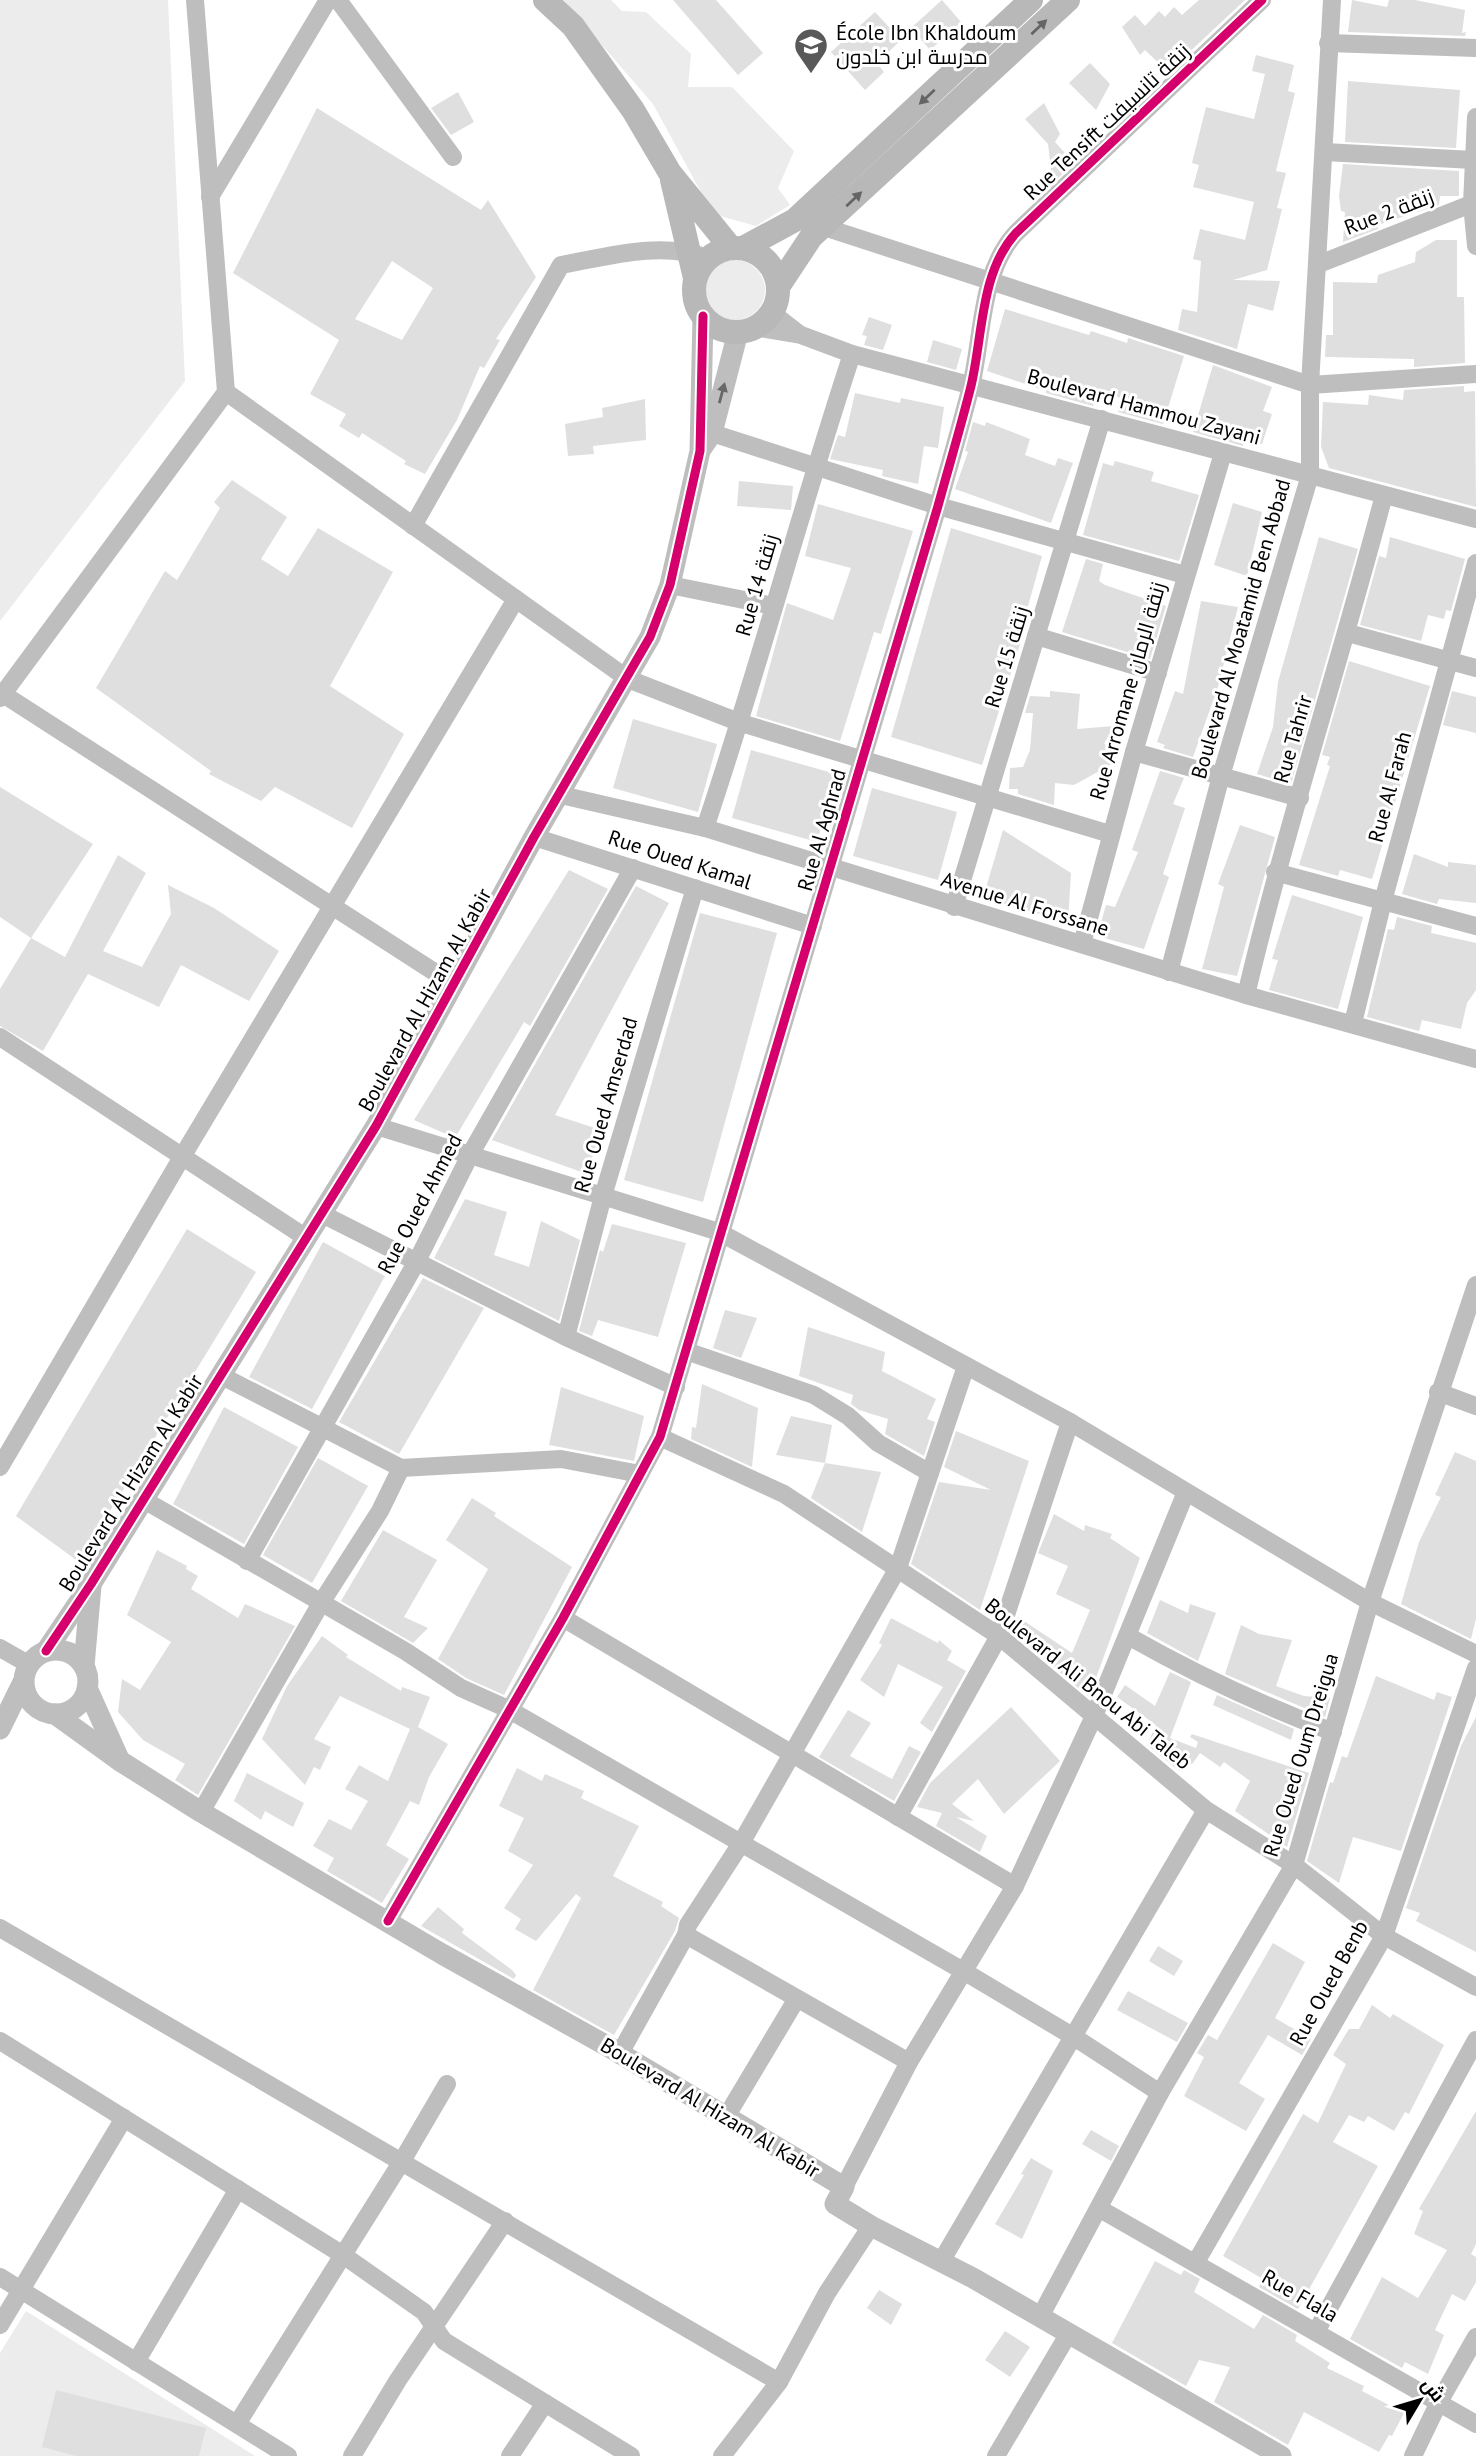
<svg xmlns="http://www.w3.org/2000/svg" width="1476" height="2456" font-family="'PT Sans',Cairo,sans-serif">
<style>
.green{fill:#ececec}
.building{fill:#dfdfdf;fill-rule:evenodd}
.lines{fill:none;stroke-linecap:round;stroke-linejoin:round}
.minor{stroke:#bebebe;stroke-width:18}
.tertiary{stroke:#bebebe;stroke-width:21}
.secondary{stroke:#b8b8b8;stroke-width:24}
.cycleway-casing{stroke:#fff;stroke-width:13}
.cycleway{stroke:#d6006c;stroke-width:9}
.oneway{fill:#656565}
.oneway2{fill:#686868}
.labels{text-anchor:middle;stroke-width:6;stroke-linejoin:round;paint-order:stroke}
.poi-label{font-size:21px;fill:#000;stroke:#fff;text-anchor:start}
.street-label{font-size:21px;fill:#000;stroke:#fff}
</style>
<rect width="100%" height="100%" fill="#fff"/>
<g class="green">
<path d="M0 0H168L185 381 0 621Z"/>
<path d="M563 0H611L622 11 646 12 691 54 688 87H732L794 151 778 188 790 205 756 226 713 214 653 104Z"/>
<circle cx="735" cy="290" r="30"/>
<path d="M26 2311 255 2456H0V2353Z"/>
</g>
<g class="building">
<path d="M673 0H716L763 53 738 75Z"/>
<path d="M942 0 961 22 930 50 911 28Z"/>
<path d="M1199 0H1245L1168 72 1145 50 1140 55 1122 27 1135 15 1145 26 1159 11 1165 17 1174 7 1182 15Z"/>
<path d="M1352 0 1387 7 1389 0H1415L1465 10 1462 33 1466 32 1465 36 1348 32Z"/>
<path d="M875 12 901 40 877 63 884 72 865 90 831 52Z"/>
<path d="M1256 55 1294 65 1288 91 1295 93 1276 171 1286 173 1277 208 1282 209 1267 270 1233 280 1280 281 1273 311 1248 304 1237 349 1178 330 1182 309 1197 312 1201 261 1193 259 1200 229 1245 240 1254 202 1193 187 1199 165 1192 163 1206 107 1254 119 1265 74 1252 71Z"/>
<path d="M1090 63 1110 84 1096 110 1069 83Z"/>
<path d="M1348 81 1460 90 1456 148 1345 142Z"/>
<path d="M458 92 474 122 451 135 431 108Z"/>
<path d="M1044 103 1060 134 1055 142 1074 163 1057 179 1052 177 1048 144 1025 119Z"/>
<path d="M317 108 481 210 488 200 536 277 496 339 500 340 484 368 480 366 457 420 425 474 404 464 406 461 362 433 359 438 339 426 346 414 310 394 339 340 233 273ZM392 261 433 288 402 340 355 319Z"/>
<path d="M1343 164 1459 171V196H1440L1439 205 1378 225V229L1343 242 1345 212 1341 211 1339 196Z"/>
<path d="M1436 240H1457V297H1464L1465 363 1414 367V359L1325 357 1326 335H1333V282L1377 283 1378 275 1415 262 1416 252Z"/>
<path d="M1005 309 1089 335 1091 331 1127 343 1128 338 1184 356 1163 424 1118 412 1121 398 1100 391 1093 406 1046 393V391L987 371Z"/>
<path d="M869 317 892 325 883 350 864 345 867 336 862 335Z"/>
<path d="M933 340 962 349 956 370 927 362Z"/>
<path d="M1213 365 1272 387 1263 411 1272 414 1262 444 1244 439 1243 446 1193 432Z"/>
<path d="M1464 386V392L1475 391 1476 507 1329 468 1321 447 1323 402 1368 405 1369 395 1403 400 1404 390Z"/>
<path d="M855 393 900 403 901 398 944 407 938 448 924 446 918 484 882 476 883 470 830 459 838 435 845 437Z"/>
<path d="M645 399 646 440 593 446 594 454 568 456 565 424 603 417 602 408Z"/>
<path d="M973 422 985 426 986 422 1030 439 1025 455 1055 466 1058 458 1073 463 1051 523 955 489 968 452 965 451Z"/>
<path d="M1115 461 1154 472 1151 481 1199 495 1179 561 1083 535 1103 463 1113 466Z"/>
<path d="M232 480 287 517 261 559 288 576 318 528 393 572 330 686 404 734 352 828 275 787 261 801 209 774 211 771 96 688 165 571 177 580 220 508 214 502Z"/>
<path d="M739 481 793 486 791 510 737 506Z"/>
<path d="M1233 503 1262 512 1247 576 1214 565Z"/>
<path d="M818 504 913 531 881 634 874 632 840 741 756 716 787 603 833 620 851 568 805 556Z"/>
<path d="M951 528 1042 556 1023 624 1026 625 982 765 891 737Z"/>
<path d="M1319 537 1358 549 1291 784 1257 774 1273 727 1278 682Z"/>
<path d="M1390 537 1465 559 1451 611 1446 610 1444 619 1428 615 1421 641 1360 625 1379 556 1386 558Z"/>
<path d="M1086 559 1103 564 1099 581 1105 585 1166 606 1150 659 1062 632Z"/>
<path d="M1201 601 1238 607 1218 687 1193 757 1163 748 1165 745 1157 742 1175 691 1183 694Z"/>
<path d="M1349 661 1430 686 1372 879 1340 870 1338 876 1299 865 1330 766 1327 765 1330 757 1322 755Z"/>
<path d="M1050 691 1080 694 1077 729 1114 726 1104 744 1118 749 1114 763 1074 785 1055 783 1054 805 1018 794V789H1009L1010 768 1023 767 1030 750 1033 713H1025L1030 696 1050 697Z"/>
<path d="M1452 691 1476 697V733L1443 725Z"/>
<path d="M633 719 717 744 698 812 613 788Z"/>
<path d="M751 750 836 774 817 842 732 818Z"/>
<path d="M1157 770 1184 778 1173 804 1185 808 1163 874 1169 877 1144 949 1097 936 1106 905 1115 907 1138 852 1132 850 1160 771Z"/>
<path d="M0 787 93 844 31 938 0 917Z"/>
<path d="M872 788 957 812 938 880 853 856Z"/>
<path d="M1240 825 1275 837 1237 976 1202 969 1224 887 1218 884Z"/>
<path d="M1003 830 1071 873 1068 922 983 898Z"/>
<path d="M1414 854 1448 867V862L1476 865V903L1439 899 1437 904 1402 894Z"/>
<path d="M118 855 146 873 103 951 142 967 171 914 168 885 214 908 279 951 249 1001 181 965 159 1007 88 974 43 1051 0 1026V989L31 938 65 957Z"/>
<path d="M569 870 608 889 530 1026 524 1022 455 1138 414 1120Z"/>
<path d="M636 886 669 903 555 1115 601 1130 587 1174 492 1140Z"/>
<path d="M1292 895 1363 917 1338 1009 1269 990 1278 960 1272 959Z"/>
<path d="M700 913 777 933 703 1202 624 1180Z"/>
<path d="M1397 917 1432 926 1431 933 1476 943V990L1467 1003 1461 1029 1422 1020 1419 1031 1367 1017 1388 929 1394 930Z"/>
<path d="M465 1199 507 1212 494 1255 529 1267 541 1221 580 1240 559 1321 434 1258Z"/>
<path d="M612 1224 686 1243 658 1337 598 1320 592 1336 579 1331 600 1250 603 1252Z"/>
<path d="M187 1229 256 1272 79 1562 16 1516Z"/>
<path d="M323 1242 385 1276 312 1409 249 1377Z"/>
<path d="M423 1278 484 1308 399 1454 339 1422Z"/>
<path d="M725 1310 757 1318 741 1358 713 1348Z"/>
<path d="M808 1327 885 1352 882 1371 936 1399 927 1419 935 1422 924 1456 885 1434 888 1419 859 1410 851 1404 853 1395 799 1376Z"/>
<path d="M702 1384 758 1408 752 1467 691 1439 692 1427 696 1428Z"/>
<path d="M561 1387 644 1416 634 1461 549 1445Z"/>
<path d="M224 1407 298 1447 244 1544 173 1504Z"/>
<path d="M791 1416 832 1425 825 1463 776 1455Z"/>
<path d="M956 1431 1029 1461 980 1610 911 1564 939 1482 991 1490 944 1467Z"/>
<path d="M1455 1452 1476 1461V1619L1471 1639 1401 1604 1419 1542 1441 1497 1435 1495Z"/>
<path d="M318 1458 368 1486 312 1583 263 1555Z"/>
<path d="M825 1463 881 1472 862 1532 811 1498Z"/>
<path d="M472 1498 496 1513 494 1516 572 1567 504 1695 466 1678 438 1659 488 1569 446 1540Z"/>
<path d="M1054 1514 1084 1531 1085 1525 1112 1534 1110 1538 1140 1558 1089 1697 1012 1632 1018 1617 1072 1653 1090 1610 1056 1594 1068 1566 1038 1553Z"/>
<path d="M383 1530 437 1560 404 1617 428 1628 413 1643 341 1601Z"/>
<path d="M157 1550 187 1566 186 1569 198 1576 191 1589 238 1618 245 1604 295 1626 198 1795 175 1780 185 1764 143 1740 118 1712 122 1679 140 1690 171 1642 127 1615Z"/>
<path d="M1160 1600 1188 1613 1190 1604 1216 1613 1198 1661 1147 1633Z"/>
<path d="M891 1618 938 1643 939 1640 952 1651 947 1660 966 1671 932 1732 920 1723 943 1687 898 1664 884 1697 860 1680 882 1645 879 1643Z"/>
<path d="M1241 1625 1259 1634 1292 1640 1276 1686 1304 1696 1330 1698 1325 1717 1225 1674Z"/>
<path d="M322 1636 348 1655 346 1657 401 1691 402 1687 430 1697 418 1727 448 1744 429 1777 419 1805 410 1801 386 1845 409 1859 382 1903 327 1871 334 1858 313 1846 329 1819 351 1830 368 1801 345 1789 359 1765 388 1781 410 1729 340 1696 314 1739 331 1747 320 1770 314 1767 305 1785 262 1739 287 1686Z"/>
<path d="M1170 1672 1191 1682 1170 1738 1196 1748 1198 1742 1190 1737 1192 1734 1309 1773 1287 1847 1235 1811 1250 1781 1224 1762 1220 1767 1200 1753 1193 1763 1179 1771 1147 1745 1156 1725 1117 1697 1125 1685 1155 1706Z"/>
<path d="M1376 1676 1434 1700 1437 1692 1452 1697 1401 1851 1353 1837 1339 1883 1307 1861 1330 1782 1333 1783 1342 1756 1347 1758Z"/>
<path d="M1217 1695 1294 1729 1291 1740 1213 1705Z"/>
<path d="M1011 1707 1060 1761 1004 1814 978 1779 952 1804 974 1821 956 1817 987 1836 980 1852 936 1826 942 1813 917 1807 930 1783Z"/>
<path d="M848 1710 871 1723 850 1756 892 1779 909 1746 921 1752 894 1801 819 1757Z"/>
<path d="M1476 1717V1952L1416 1921 1420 1913 1406 1908 1461 1746Z"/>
<path d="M517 1768 542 1781 545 1774 584 1791 581 1798 639 1826 613 1876 663 1902 661 1906 679 1918 675 1931 614 2035 533 1990 581 1898 576 1894 536 1941 515 1929 521 1919 504 1908 533 1865 508 1851 524 1818 499 1806Z"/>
<path d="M247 1773 304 1803 293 1827 265 1811 261 1820 234 1801Z"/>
<path d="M438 1907 464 1929 462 1933 512 1970 516 1975 514 1979 421 1926Z"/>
<path d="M1273 1943 1305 1962 1275 2018 1311 2039 1302 2055 1268 2035 1239 2083 1265 2099 1246 2131 1184 2096 1204 2057 1197 2053 1208 2035 1217 2040Z"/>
<path d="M1158 1946 1183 1961 1174 1976 1149 1961Z"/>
<path d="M1128 1991 1188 2023 1177 2042 1117 2010Z"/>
<path d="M1372 2005 1390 2018 1393 2014 1444 2045 1409 2114 1405 2112 1394 2131 1368 2116 1364 2122 1349 2115 1333 2142 1378 2166 1298 2309 1259 2287 1263 2279 1223 2256 1303 2114 1318 2123 1346 2064 1333 2055 1349 2029H1359Z"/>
<path d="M1476 2111V2244L1471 2254 1476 2257V2282L1465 2301 1452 2294 1435 2330 1444 2335 1428 2374 1405 2362 1402 2368 1350 2339 1382 2277 1418 2298 1447 2250 1414 2234 1423 2211 1419 2209Z"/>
<path d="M1091 2130 1119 2146 1111 2161 1082 2144Z"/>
<path d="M1031 2158 1053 2171 1022 2239 995 2224 1024 2175 1021 2174Z"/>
<path d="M1155 2261 1181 2275 1184 2270 1200 2279 1194 2292 1254 2329 1263 2315 1287 2329 1297 2335 1295 2341 1330 2363 1327 2368 1364 2386 1362 2391 1404 2413 1392 2436 1389 2435 1379 2452 1304 2412 1288 2445 1214 2402 1230 2367 1199 2360 1186 2386 1112 2343Z"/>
<path d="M879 2290 902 2304 891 2325 867 2308Z"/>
<path d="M1005 2331 1030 2347 1010 2377 985 2360Z"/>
<path d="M56 2390 206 2428 199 2456H76L42 2447Z"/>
</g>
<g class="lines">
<g class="minor">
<path d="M338 0 453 157"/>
<path d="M1328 43 1476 48"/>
<path d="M1476 117 1472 204 1476 246"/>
<path d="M1325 152 1473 160"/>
<path d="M210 197 328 0"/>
<path d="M824 227 1310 385 1476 374"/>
<path d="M1319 264 1476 202"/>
<path d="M771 312 798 333"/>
<path d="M754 327 801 335 852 354 1476 519"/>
<path d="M226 392 628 679 741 723 1110 834"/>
<path d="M703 423 712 433 938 506 1185 575"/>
<path d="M413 526 561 265C610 256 660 241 708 258"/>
<path d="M670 585 774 606"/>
<path d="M1348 633 1476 668"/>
<path d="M1036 636 1158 673"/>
<path d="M3 694 453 984"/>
<path d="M0 698 226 392 195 0"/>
<path d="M1134 752 1300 798"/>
<path d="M561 795 705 828 1246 995 1476 1059"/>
<path d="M705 828C758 671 800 511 852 354"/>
<path d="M534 837 813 926"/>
<path d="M1275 872 1476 926"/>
<path d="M954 907 1102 419"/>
<path d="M1082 944 1134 752 1223 453"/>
<path d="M1169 972 1221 776 1310 475V385L1332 0"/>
<path d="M1246 995C1286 827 1340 662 1384 495"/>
<path d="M1353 1023 1383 901 1476 563"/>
<path d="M0 1037 305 1237"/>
<path d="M376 1126 719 1232 1070 1422 1370 1602 1476 1654"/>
<path d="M320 1213 566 1337 676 1387"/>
<path d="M566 1337 603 1196 695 888"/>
<path d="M686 1351 814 1395 848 1416 878 1443 930 1473"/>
<path d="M220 1375 401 1468 561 1459 640 1474"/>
<path d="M1438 1392 1476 1406"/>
<path d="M660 1437 784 1494 999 1636 1206 1810 1294 1865 1384 1936 1476 1987"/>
<path d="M0 1467 182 1157 516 599"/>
<path d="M144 1500 405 1651 461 1688 508 1709 965 1972 1074 2037 1160 2093"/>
<path d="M247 1561 417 1261 470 1155 633 868"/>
<path d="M563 1618 1015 1886"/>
<path d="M1128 1636C1195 1674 1261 1705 1333 1732"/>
<path d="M0 1648 28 1664"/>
<path d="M201 1812 321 1603 380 1511 401 1468"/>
<path d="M898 1817 999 1636 1070 1422"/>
<path d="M388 1921 563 1618 660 1437 938 506C949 466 961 426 971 386 983 336 980 272 1016 233L1262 0"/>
<path d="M0 1928 779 2382 827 2293 871 2226"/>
<path d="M686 1935 909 2062"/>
<path d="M0 2041 343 2255 424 2312 444 2341 631 2456"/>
<path d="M619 2055 686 1935 688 1925 740 1845 898 1568 966 1366"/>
<path d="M726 2117 796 2000"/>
<path d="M844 2187 909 2062 1015 1886 1094 1716 1186 1492"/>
<path d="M1100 2209 1476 2424"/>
<path d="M942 2260 1206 1810"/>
<path d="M1196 2262 1384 1936 1476 1668"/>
<path d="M0 2277 288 2456"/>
<path d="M1040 2317 1160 2093 1294 1865 1370 1602 1476 1285"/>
<path d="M0 2325 124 2118"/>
<path d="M1316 2332 1476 2040"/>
<path d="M136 2362 238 2189"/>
<path d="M237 2424 402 2161 447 2084"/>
<path d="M352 2456 398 2380 505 2221"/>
<path d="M510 2456 545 2403"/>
<path d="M722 2456 779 2382"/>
<path d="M996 2456 1069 2333"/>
<path d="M1413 2456 1439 2402 1476 2337"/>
</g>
<g class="tertiary">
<path d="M701 449 712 433 738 332"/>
<circle cx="56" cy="1682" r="32"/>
<path d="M46 1651 91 1584 376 1126 534 837 650 637 670 585 700 451 703 316"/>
<path d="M84 1666 91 1586"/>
<path d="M87 1688 119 1759"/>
<path d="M55 1714 120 1761 201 1812 442 1954 609 2047 844 2187 835 2204 871 2226 973 2278 1281 2456"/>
<path d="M0 1729 23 1682"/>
</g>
<g class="secondary">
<path d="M545 0 573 26 633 110 670 173 731 248"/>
<path d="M672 180 695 278"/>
<path d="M743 248 795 220 1031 0"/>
<circle cx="736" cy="290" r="42"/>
<path d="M778 287 811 237 1068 0"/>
</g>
<g class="cycleway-casing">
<g id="cycleway">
<path d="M46 1651 91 1584 376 1126 534 837 650 637 670 585 700 451 703 316"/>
<path d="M388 1921 563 1618 660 1437 938 506C949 466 961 426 971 386 983 336 980 272 1016 233L1262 0"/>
</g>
</g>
<use href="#cycleway" class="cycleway"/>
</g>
<defs><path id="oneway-solid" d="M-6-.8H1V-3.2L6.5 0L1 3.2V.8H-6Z" transform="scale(1.75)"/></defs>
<g class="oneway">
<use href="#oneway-solid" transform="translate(1039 27) rotate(-43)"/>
<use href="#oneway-solid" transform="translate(927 97) rotate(137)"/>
<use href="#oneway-solid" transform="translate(854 199) rotate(-43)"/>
</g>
<use class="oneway2" href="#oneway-solid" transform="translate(722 393) rotate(-75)"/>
<defs>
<g id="school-pin" transform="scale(1.75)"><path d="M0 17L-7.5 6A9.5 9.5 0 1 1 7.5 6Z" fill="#595959" stroke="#fff"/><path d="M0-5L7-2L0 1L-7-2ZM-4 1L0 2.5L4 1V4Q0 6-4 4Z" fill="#fff"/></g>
</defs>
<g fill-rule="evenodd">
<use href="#school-pin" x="811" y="45"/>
</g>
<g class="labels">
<g class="poi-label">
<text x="836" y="40">École Ibn Khaldoum<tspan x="836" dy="24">مدرسة ابن خلدون</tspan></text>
</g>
<g class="street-label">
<text transform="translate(1107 122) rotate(-43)" y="7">Rue Tensift زنقة تانسيفت</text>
<text transform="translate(1389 212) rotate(-21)" y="7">Rue 2 زنقة</text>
<text transform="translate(1144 407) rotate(15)" y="7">Boulevard Hammou Zayani</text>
<text transform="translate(757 585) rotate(-74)" y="7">Rue 14 زنقة</text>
<text transform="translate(1241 629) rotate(-74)" y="7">Boulevard Al Moatamid Ben Abbad</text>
<text transform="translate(1007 657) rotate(-73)" y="7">Rue 15 زنقة</text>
<text transform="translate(1128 691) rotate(-74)" y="7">Rue Arromane زنقة الرمان</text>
<text transform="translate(1293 739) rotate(-74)" y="7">Rue Tahrir</text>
<text transform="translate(1390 787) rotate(-75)" y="7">Rue Al Farah</text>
<text transform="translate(822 830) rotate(-74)" y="7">Rue Al Aghrad</text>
<text transform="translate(680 860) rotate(18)" y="7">Rue Oued Kamal</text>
<text transform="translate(1025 904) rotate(17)" y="7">Avenue Al Forssane</text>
<text transform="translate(425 1000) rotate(-61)" y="7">Boulevard Al Hizam Al Kabir</text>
<text transform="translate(606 1105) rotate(-74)" y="7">Rue Oued Amserdad</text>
<text transform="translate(420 1204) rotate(-62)" y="7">Rue Oued Ahmed</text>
<text transform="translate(131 1483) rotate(-58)" y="7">Boulevard Al Hizam Al Kabir</text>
<text transform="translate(1088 1684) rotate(39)" y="7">Boulevard Ali Bnou Abi Taleb</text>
<text transform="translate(1301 1755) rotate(-73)" y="7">Rue Oued Oum Dreigua</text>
<text transform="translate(1329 1983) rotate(-61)" y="7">Rue Oued Benb</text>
<text transform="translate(710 2108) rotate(31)" y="7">Boulevard Al Hizam Al Kabir</text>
<text transform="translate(1300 2296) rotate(30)" y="7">Rue Flala</text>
</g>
</g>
<g transform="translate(1420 2400) rotate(52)" stroke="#ffffff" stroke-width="5" paint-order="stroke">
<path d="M0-5L12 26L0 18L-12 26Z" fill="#000000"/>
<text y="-10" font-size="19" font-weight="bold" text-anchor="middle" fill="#000000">ش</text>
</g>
</svg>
